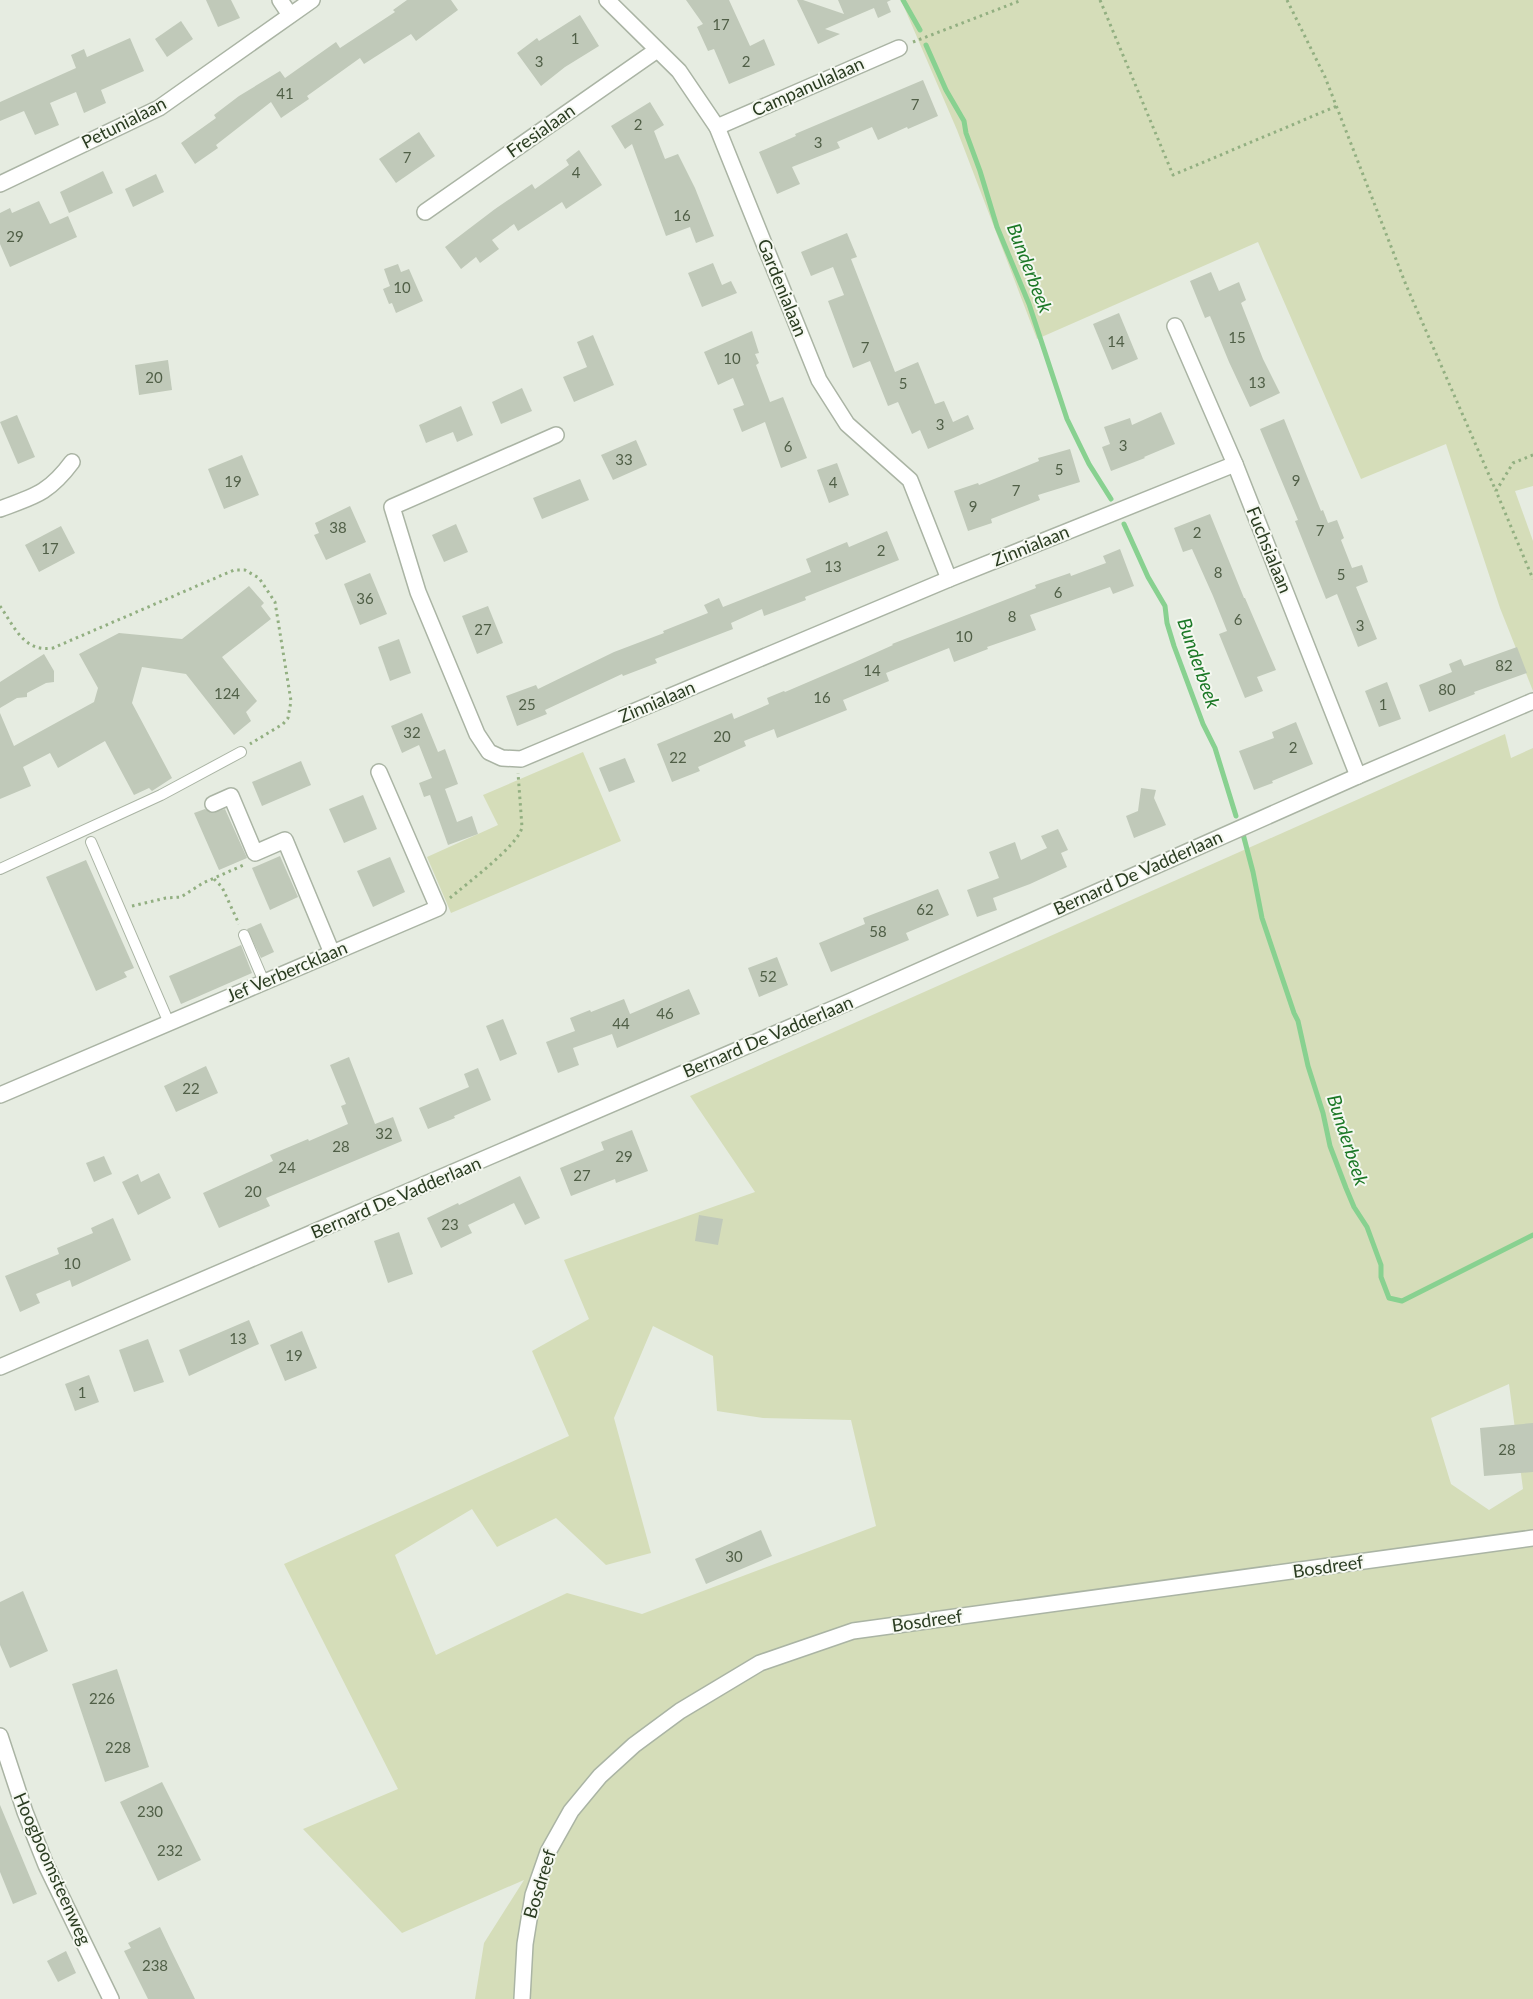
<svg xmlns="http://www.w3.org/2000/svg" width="1533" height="1999" font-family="Lato,sans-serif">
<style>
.green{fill:#d5ddb9;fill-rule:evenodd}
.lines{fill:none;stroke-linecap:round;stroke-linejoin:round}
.stream{stroke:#88d190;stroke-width:5}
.building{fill:#c0c9b9}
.service-casing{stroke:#aab4a4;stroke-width:12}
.minor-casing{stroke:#aab4a4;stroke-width:18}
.tertiary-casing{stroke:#aab4a4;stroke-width:18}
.path{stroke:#92af81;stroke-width:3;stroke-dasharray:2.5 4;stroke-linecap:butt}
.service{stroke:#fff;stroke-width:10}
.minor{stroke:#fff;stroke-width:15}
.tertiary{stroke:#fff;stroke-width:15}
.labels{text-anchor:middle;stroke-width:4;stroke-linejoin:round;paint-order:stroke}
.number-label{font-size:15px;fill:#505f47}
.street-label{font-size:18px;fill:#2a3c21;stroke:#f5f8f1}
.water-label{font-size:19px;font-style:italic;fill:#1b7826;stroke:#f5f8f1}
</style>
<rect width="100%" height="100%" fill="#e6ece1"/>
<g class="green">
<path d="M901 0H1533V486L1515 491 1533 541V691L1500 608 1446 444 1361 479 1258 242 1037 339 957 130Z"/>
<path d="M1505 734 1511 758 1533 748V1999H475L484 1943 524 1880 402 1933 303 1829 398 1789 284 1564 569 1436 532 1351 589 1319 564 1260 755 1192 690 1096ZM653 1326 713 1356 717 1411 763 1418 851 1420 876 1526 642 1614 567 1593 436 1655 395 1555 472 1509 497 1547 556 1518 606 1565 651 1553 614 1418ZM1509 1384 1523 1489 1489 1510 1451 1484 1431 1418Z"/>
<path d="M583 752 621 841 451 913 427 857 498 825 483 795Z"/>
</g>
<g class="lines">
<g class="stream">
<path d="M903 0 920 30"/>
<path d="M926 45 946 90 964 121 966 133 980 171 997 227 1029 304 1067 419 1089 464 1111 499"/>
<path d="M1124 524 1148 577 1165 606 1167 623 1174 646 1203 724 1215 748 1236 816"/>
<path d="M1243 834 1253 872 1262 918 1294 1013 1298 1021 1308 1066 1323 1113 1330 1146 1346 1188 1354 1207 1367 1227 1381 1265V1277L1389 1298 1402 1301 1533 1235"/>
</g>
</g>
<g class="building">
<path d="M206 0H231L240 18 218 27Z"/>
<path d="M407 0H451L458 10 416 41 411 34 364 64 360 58 307 96 309 99 281 118 271 102 216 145 218 148 195 164 181 143 216 118 214 115 239 96 280 71 285 78 336 42 340 48 395 12 393 10Z"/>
<path d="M686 0H729L750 46 764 39 775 65 729 84 714 49 708 51 697 27 703 24Z"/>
<path d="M797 0H803L844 14 838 0H891L887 2 891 12 878 18 874 8 825 29 840 34 818 44Z"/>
<path d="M580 15 599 46 565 67 541 86 517 53 537 38 539 41Z"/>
<path d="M181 21 193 39 167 57 155 39Z"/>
<path d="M130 38 144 71 101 90 106 103 84 113 76 92 50 103 59 125 35 135 24 111 0 121V102L76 68 71 55 84 49 87 57Z"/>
<path d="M923 80 938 116 908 129 907 127 878 140 872 127 837 142 840 148 792 167 800 184 777 194 759 152 796 136 795 134Z"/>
<path d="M650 102 664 125 654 131 665 159 678 154 695 188 714 236 696 243 690 227 666 236 632 144 625 149 611 126Z"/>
<path d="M419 132 435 156 396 183 379 159Z"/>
<path d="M579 150 602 185 566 209 562 202 518 231 514 224 492 240 499 249 480 263 476 257 461 269 445 247 495 209 532 184 535 189 569 165 566 160Z"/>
<path d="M103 171 113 193 69 213 60 192Z"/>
<path d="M156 174 164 192 133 207 125 189Z"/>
<path d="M39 201 50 224 68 216 77 237 10 267 0 244V213L10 208 12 213Z"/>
<path d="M847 233 857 257 851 259 895 372 918 362 935 404 944 401 953 422 968 415 974 429 928 449 920 430 912 434 898 402 888 406 870 361 853 368 828 301 844 295 833 267 811 276 801 252Z"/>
<path d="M713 263 722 285 731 281 737 293 702 307 688 273Z"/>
<path d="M398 264 401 272 409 269 423 301 396 313 392 303 389 304 383 289 390 286 384 269Z"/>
<path d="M1211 272 1219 291 1239 282 1246 300 1241 303 1263 359 1280 393 1250 407 1229 362 1210 316 1205 318 1190 281Z"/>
<path d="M1119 313 1138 359 1112 370 1093 324Z"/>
<path d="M752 331 759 353 755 354 759 363 756 365 770 402 783 397 807 458 781 468 765 422 742 432 733 409 744 405 733 378 718 385 704 352Z"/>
<path d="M593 335 614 385 574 402 563 377 587 367 577 342Z"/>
<path d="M168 360 172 390 139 395 135 365Z"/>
<path d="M522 388 532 411 501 424 492 402Z"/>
<path d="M461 406 473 435 457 442 453 432 426 443 419 425Z"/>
<path d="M1161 412 1175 444 1144 457 1145 458 1111 471 1102 447 1110 444 1104 427 1130 418 1132 425Z"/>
<path d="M17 415 35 457 18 464 0 422Z"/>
<path d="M1284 419 1321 511 1323 510 1328 523 1337 520 1344 538 1341 540 1352 568 1362 565 1368 582 1356 587 1377 639 1358 647 1337 594 1326 599 1295 521 1298 520 1260 429Z"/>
<path d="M636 440 647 465 613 480 601 455Z"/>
<path d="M1070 449 1080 482 1038 495 1040 500 991 519 992 523 968 531 954 491 978 483 979 485 1039 461 1038 458Z"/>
<path d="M242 455 259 495 224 509 208 469Z"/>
<path d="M837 463 849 495 829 503 817 470Z"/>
<path d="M580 479 589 500 542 519 533 498Z"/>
<path d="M350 506 366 542 326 560 314 535 319 533 315 523Z"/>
<path d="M1210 514 1244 598H1245L1276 670 1257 677 1263 691 1245 698 1219 634 1227 631 1213 596 1192 549 1183 552 1174 528Z"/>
<path d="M456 524 468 552 444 562 432 535Z"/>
<path d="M61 526 75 553 39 572 25 545Z"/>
<path d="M887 531 899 560 805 597 806 600 764 616 762 609 731 623 733 629 655 659 657 663 623 676 622 674 545 710 547 714 517 726 506 696 536 685 538 689 614 652 664 633 663 631 708 613 704 605 719 598 723 607 811 572 806 559 847 542 849 547Z"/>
<path d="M1120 549 1134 586 1113 594 1110 587 1030 615 1036 630 987 647 988 649 954 662 949 648 886 673 889 681 843 700 847 710 777 738 774 729 744 741 746 746 698 767 700 771 672 782 657 744 732 713 734 719 769 704 767 698 784 691 785 692 855 662 893 645 892 644 1036 588 1035 585 1070 573 1071 576 1106 563 1103 556Z"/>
<path d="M370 573 387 614 360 625 344 584Z"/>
<path d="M249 586 264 603 261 606 271 619 222 657 257 701 246 712 251 721 234 735 186 674 142 667 132 703 172 778 152 791 149 788 134 795 105 741 58 768 50 753 23 767 31 786 0 799V713L14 746 94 702 98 688 79 654 119 633 182 639Z"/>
<path d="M488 606 503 643 477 654 462 616Z"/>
<path d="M399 639 411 673 390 681 378 647Z"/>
<path d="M1517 647 1527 673 1474 692 1475 694 1429 712 1419 685 1452 672 1449 664 1461 659 1464 666Z"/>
<path d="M44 654 54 671V682L46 683 27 693V697L17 698 0 708V682Z"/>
<path d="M1387 682 1401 719 1379 727 1365 691Z"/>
<path d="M422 713 438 752 445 749 458 784 445 789 457 822 472 816 478 834 448 845 430 795 424 797 419 783 432 778 419 745 402 753 391 726Z"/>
<path d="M1296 722 1313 764 1272 781 1273 783 1254 790 1239 751 1274 738 1272 732Z"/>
<path d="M625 758 635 782 609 792 599 768Z"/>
<path d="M301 761 311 785 262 806 252 782Z"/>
<path d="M1141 788 1156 790 1154 798 1166 825 1134 838 1126 816 1138 811Z"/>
<path d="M363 795 377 829 344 843 329 809Z"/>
<path d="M205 809 212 813 225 809 247 858 219 870 194 813Z"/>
<path d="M1058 829 1068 850 1061 853 1067 867 1030 884 993 898 997 910 977 917 967 890 999 878 989 852 1015 842 1021 860 1047 848 1041 836Z"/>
<path d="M280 856 298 897 270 910 252 868Z"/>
<path d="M390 857 405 892 373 907 357 871Z"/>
<path d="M86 860 134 968 124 972 127 977 96 991 46 877Z"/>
<path d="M938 889 949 915 906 933 909 940 831 972 819 943 865 924 863 918Z"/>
<path d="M261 923 274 952 261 958 247 929Z"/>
<path d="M241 945 252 973 181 1004 169 976Z"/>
<path d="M777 957 788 985 759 997 748 968Z"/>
<path d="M689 989 700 1014 617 1048 612 1034 573 1048 579 1065 558 1073 546 1042 575 1031 570 1018 590 1010 591 1012 624 999 630 1014Z"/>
<path d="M503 1019 517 1054 500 1061 486 1026Z"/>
<path d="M349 1057 375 1124 393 1117 402 1141 266 1198 270 1206 219 1228 203 1193 273 1161 270 1155 308 1139 309 1141 348 1124 341 1106 346 1104 330 1065Z"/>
<path d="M206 1066 218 1093 176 1112 164 1086Z"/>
<path d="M478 1068 491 1100 454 1116 455 1118 428 1129 419 1108 469 1087 464 1074Z"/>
<path d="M632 1130 648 1171 616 1183 615 1179 571 1196 560 1168 604 1150 601 1142Z"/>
<path d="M104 1156 112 1174 94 1182 86 1163Z"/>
<path d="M159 1173 171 1198 138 1215 122 1182 138 1174 141 1182Z"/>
<path d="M520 1176 540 1218 525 1225 514 1203 468 1225 472 1233 441 1248 427 1218 458 1203 459 1205Z"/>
<path d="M699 1215 723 1219 718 1245 695 1241Z"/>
<path d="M113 1218 131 1260 72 1287 70 1280 36 1294 40 1303 20 1312 5 1276 59 1254 57 1248 93 1233 91 1228Z"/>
<path d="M399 1232 413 1274 388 1283 374 1241Z"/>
<path d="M249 1320 259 1344 189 1376 179 1350Z"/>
<path d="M302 1331 317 1368 285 1381 270 1345Z"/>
<path d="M148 1339 164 1382 134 1392 119 1350Z"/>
<path d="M89 1375 99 1402 75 1411 65 1384Z"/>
<path d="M1533 1423V1472L1484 1476 1480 1428Z"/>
<path d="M761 1530 772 1556 706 1584 695 1559Z"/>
<path d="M23 1591 48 1651 10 1668 0 1645V1602Z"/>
<path d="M117 1669 149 1767 105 1782 72 1684Z"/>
<path d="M162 1782 201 1860 158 1881 120 1802Z"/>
<path d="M0 1805 37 1894 13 1904 0 1872Z"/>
<path d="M160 1927 169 1946 195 1999H148L124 1951 131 1948 128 1943Z"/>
<path d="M66 1951 76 1973 58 1982 47 1961Z"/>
</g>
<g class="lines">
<g class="service-casing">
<g id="service">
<path d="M91 842 169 1023"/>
<path d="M0 869 161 795 241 752"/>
<path d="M244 935 264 982"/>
</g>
</g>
<g class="minor-casing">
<g id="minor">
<path d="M280 0 290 15"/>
<path d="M607 0 679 71 717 127 819 380 847 424 910 480 949 579"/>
<path d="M717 127 899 48"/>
<path d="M0 184 159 108 312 0"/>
<path d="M425 212 657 50"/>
<path d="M1175 326 1235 464 1358 776"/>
<path d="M556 435 392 507 418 592 477 734 489 752 502 758 521 759 949 579 1235 464"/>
<path d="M0 509C35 496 49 493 72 462"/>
<path d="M213 804 231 796 255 853 285 840 332 953"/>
<path d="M0 1095 438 908 379 772"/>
<path d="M0 1367 849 1002 1358 776 1533 701"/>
<path d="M522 1999 525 1944 533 1895 548 1852 571 1811 600 1776 634 1745 680 1711 760 1663 853 1631 1533 1538"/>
</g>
</g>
<g class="tertiary-casing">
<path id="tertiary" d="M0 1736 25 1812 46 1865 111 1999"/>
</g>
<g class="path">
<path d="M1100 0 1173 175 1337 106"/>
<path d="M1287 0 1325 77 1406 285 1496 491"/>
<path d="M913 42 1022 0"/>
<path d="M1533 455 1513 463 1496 491 1533 579"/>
<path d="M0 606C14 626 24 653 53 648L234 570H245L259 578 275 602 291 701 288 718 283 724 250 744"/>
<path d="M214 879 222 887 239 924"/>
<path d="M450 898C466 884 519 845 522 827L518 773"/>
<path d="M132 906 166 898 181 897 203 883 246 864"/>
</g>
<use href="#service" class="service"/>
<use href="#minor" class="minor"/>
<use href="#tertiary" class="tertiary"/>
</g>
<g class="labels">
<g class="number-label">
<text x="721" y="30">17</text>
<text x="575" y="44">1</text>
<text x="539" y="67">3</text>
<text x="746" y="67">2</text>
<text x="285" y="99">41</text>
<text x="915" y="110">7</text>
<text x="638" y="130">2</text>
<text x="818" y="148">3</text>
<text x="407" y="163">7</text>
<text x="576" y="178">4</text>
<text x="682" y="221">16</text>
<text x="15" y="242">29</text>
<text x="402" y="293">10</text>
<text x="1237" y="343">15</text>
<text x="1116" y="347">14</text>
<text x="865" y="353">7</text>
<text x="732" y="364">10</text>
<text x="154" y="383">20</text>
<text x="1257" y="388">13</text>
<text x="903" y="389">5</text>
<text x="940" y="430">3</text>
<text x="1123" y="451">3</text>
<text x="788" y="452">6</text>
<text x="624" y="465">33</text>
<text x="1059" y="475">5</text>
<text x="1296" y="486">9</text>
<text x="233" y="487">19</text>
<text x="833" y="488">4</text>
<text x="1016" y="496">7</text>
<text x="973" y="512">9</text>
<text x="338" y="533">38</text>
<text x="1320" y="536">7</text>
<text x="1197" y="538">2</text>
<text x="50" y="554">17</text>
<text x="881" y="556">2</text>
<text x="833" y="572">13</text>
<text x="1218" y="578">8</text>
<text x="1341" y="580">5</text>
<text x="1058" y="598">6</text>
<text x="365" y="604">36</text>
<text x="1012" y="622">8</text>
<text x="1238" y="625">6</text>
<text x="1360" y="631">3</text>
<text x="483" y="635">27</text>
<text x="964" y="642">10</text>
<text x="1504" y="671">82</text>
<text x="872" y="676">14</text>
<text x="1447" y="695">80</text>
<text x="227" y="699">124</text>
<text x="822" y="703">16</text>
<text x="527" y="710">25</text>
<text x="1383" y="710">1</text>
<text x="412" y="738">32</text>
<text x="722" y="742">20</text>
<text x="1293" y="753">2</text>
<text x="678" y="763">22</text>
<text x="925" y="915">62</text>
<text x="878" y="937">58</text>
<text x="768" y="982">52</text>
<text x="665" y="1019">46</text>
<text x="621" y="1029">44</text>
<text x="191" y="1094">22</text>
<text x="384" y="1139">32</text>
<text x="341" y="1152">28</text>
<text x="624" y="1162">29</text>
<text x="287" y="1173">24</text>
<text x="582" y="1181">27</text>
<text x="253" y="1197">20</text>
<text x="450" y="1230">23</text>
<text x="72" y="1269">10</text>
<text x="238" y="1344">13</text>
<text x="294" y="1361">19</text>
<text x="82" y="1398">1</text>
<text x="1507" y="1455">28</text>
<text x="734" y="1562">30</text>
<text x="102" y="1704">226</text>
<text x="118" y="1753">228</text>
<text x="150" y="1817">230</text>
<text x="170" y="1856">232</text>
<text x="155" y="1971">238</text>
</g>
<g class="street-label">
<text transform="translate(808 87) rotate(-24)" y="6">Campanulalaan</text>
<text transform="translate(124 123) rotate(-27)" y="6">Petunialaan</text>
<text transform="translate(541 131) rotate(-35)" y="6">Fresialaan</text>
<text transform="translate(782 288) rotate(68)" y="6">Gardenialaan</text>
<text transform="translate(1031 546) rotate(-22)" y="6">Zinnialaan</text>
<text transform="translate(1269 550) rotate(68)" y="6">Fuchsialaan</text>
<text transform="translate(657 702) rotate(-23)" y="6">Zinnialaan</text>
<text transform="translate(1138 873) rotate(-24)" y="6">Bernard De Vadderlaan</text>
<text transform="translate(287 972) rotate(-23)" y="6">Jef Verbercklaan</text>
<text transform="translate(768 1037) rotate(-23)" y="6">Bernard De Vadderlaan</text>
<text transform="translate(396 1198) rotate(-23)" y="6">Bernard De Vadderlaan</text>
<text transform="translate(1328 1567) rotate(-8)" y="6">Bosdreef</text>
<text transform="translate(927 1621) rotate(-8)" y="6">Bosdreef</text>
<text transform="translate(52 1869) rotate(66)" y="6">Hoogboomsteenweg</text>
<text transform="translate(540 1884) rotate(-73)" y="6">Bosdreef</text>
</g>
<g class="water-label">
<text transform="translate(1030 268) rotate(69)" y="7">Bunderbeek</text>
<text transform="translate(1199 663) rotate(71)" y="7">Bunderbeek</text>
<text transform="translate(1348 1140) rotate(72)" y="7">Bunderbeek</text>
</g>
</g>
</svg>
